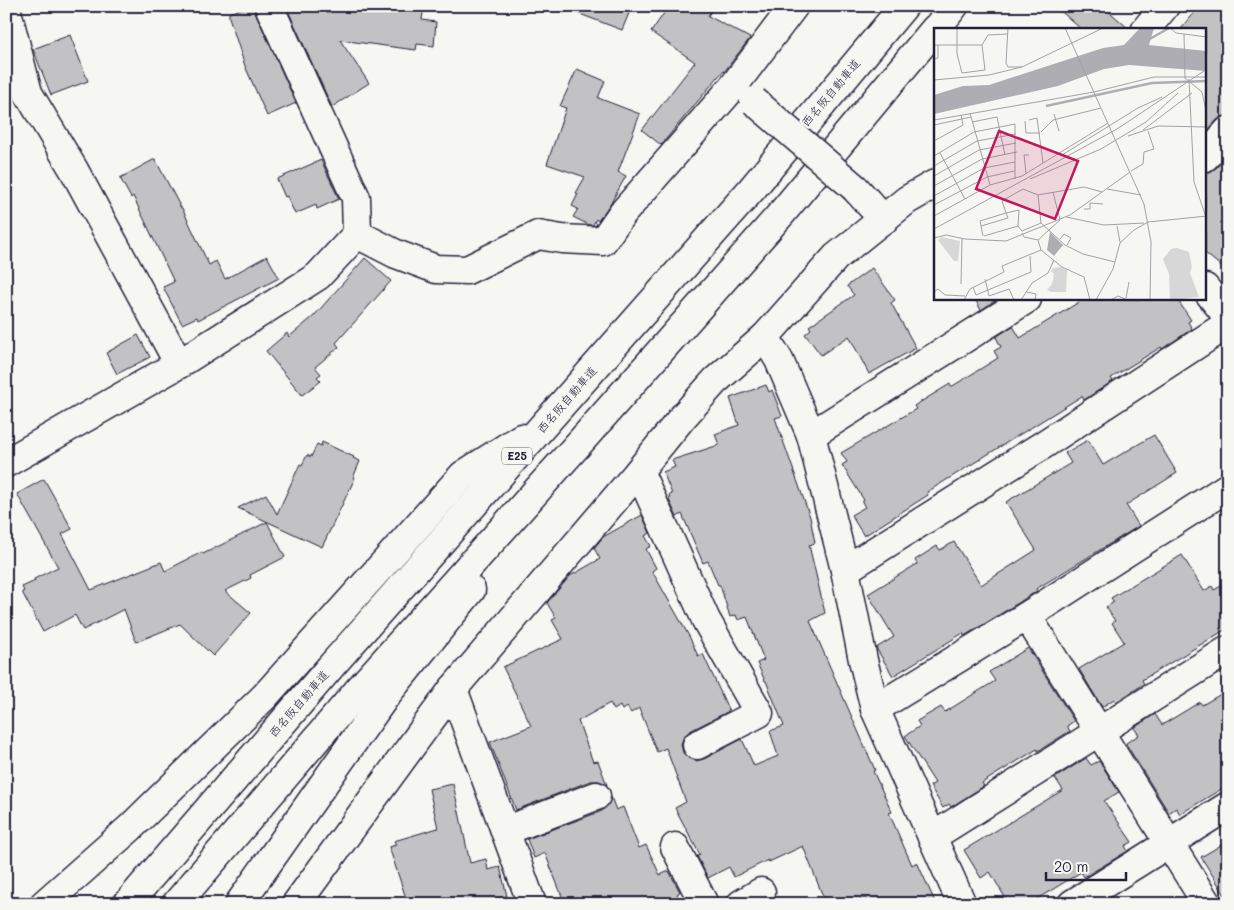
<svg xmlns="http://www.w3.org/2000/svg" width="1234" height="910" font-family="Mali,'Klee One',sans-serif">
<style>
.building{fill:#c2c2c4;stroke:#22223b}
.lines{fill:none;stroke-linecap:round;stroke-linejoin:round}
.street-casing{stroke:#22223b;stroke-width:31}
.secondary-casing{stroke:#22223b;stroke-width:31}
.highway-casing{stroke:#22223b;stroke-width:31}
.street{stroke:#f6f6f2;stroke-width:28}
.secondary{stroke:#f6f6f2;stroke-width:28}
.highway{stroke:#f6f6f2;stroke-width:28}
.street-bridge-casing{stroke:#22223b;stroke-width:31;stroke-linecap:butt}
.street-bridge{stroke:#f6f6f2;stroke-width:28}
.labels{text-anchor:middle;stroke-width:5;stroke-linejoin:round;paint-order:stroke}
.shield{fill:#f6f6f2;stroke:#626272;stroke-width:1}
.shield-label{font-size:11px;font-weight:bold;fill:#22223b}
.street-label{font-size:12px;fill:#22223b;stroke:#f6f6f2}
.inset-river{fill:none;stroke:#adadb3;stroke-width:2.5}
.inset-road{fill:none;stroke:#a1a1a9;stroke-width:1}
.view{fill:#c2185b;fill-opacity:0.15;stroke:#c2185b;stroke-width:2.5}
.inset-edge{fill:none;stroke:#22223b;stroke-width:2.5}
</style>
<rect width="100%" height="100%" fill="#f6f6f2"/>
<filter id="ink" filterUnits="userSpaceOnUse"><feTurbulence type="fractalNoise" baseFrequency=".02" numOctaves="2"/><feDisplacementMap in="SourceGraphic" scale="10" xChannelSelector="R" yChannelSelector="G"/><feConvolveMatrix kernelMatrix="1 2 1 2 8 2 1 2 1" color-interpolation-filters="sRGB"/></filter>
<g filter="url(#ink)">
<g class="building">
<path d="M249 6H254L255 12 296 103 267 116 245 66 229 17V13Z"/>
<path d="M286 6H424L422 20 436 22 434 46 417 44 416 50 340 40 369 83 332 107Z"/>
<path d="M565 6H632L622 30 564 8Z"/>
<path d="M669 6H714L708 16 750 38 724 72 723 71 661 145 642 130 695 62 651 32Z"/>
<path d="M1055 6H1103L1129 29H1081Z"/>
<path d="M1200 6H1228V116H1223L1217 120 1205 133V29H1181Z"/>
<path d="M70 35 88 81 51 95 33 49Z"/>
<path d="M577 69 605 81 598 98 640 114 618 172 626 176 612 201 598 221 596 219 593 225H589L573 217 578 209 572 206 578 194 576 193 585 177 547 164 566 108 560 106Z"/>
<path d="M1228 155V272L1205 253V172H1210L1216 168Z"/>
<path d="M155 159 181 208H182L209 265 216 261 225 279 267 256 279 278 198 320 197 317 182 324 163 287 174 282 133 196 131 198 120 178Z"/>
<path d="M321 160 339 199 317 209 316 205 295 214 287 196 285 197 277 179Z"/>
<path d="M365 258 391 281 336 343 339 347 315 367 321 374 317 377 321 381 302 395 266 351 287 333 289 337 314 316Z"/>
<path d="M872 268 895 300 891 303 916 348 869 374 849 336 821 355 805 334 811 329 809 326 854 295 847 286Z"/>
<path d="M975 299H997L981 310Z"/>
<path d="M1084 299H1177L1191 320 1188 322 1192 329 1162 349 1161 347 1111 378 1113 381 1084 400 1082 396 927 492 928 495 864 536 851 515 865 507 862 502 864 500 842 465 847 462 841 453 916 409 914 406 950 384 951 387 998 358 994 351 1001 347 996 337 1013 326 1020 338Z"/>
<path d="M138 335 150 357 117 374 106 353Z"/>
<path d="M766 385 769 392 772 390 782 416 775 418 810 517 815 543 809 545 825 613 810 621 875 770 873 771 892 812 889 813 912 865 917 862 936 904H868L865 898 849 904H826L803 846 769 862 768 860 734 877 729 867 708 878 697 856 700 855 675 808 686 802 666 748 657 752 639 708 631 713 627 707 622 710 620 706 614 710 610 703 578 721 593 762 598 761 607 785 599 781H590L516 810 490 742 531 726 503 667 563 639 552 620 556 618 547 603 570 576 600 559 594 548 603 537 642 515 650 533 645 536 651 546 646 549 656 568 652 571 689 636 698 656 703 654 729 711 690 731 684 736 681 744 683 753 689 758 696 761 704 759 742 739 754 766 778 756 770 731 784 726 766 681H765L757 663 764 660 747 617 738 620 736 615 730 617 720 585H718L708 561 703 563 682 514 677 517 669 500 670 499 669 495 672 494 663 472 675 467 672 460 719 445 715 434 739 425 730 398Z"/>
<path d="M1154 435 1177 473 1126 505 1139 526 1036 589 1037 591 991 620 964 636 963 633 893 676 876 648 894 637 868 594 917 564 915 560 937 546 940 550 954 542 981 585 1036 550 1006 502 1071 463 1065 453 1088 440 1103 465Z"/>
<path d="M322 442 354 457 353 458 360 461 353 478H355L322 547 238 508 266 494 277 514 300 464 302 465 307 455 311 457 317 444 321 446Z"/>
<path d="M44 479 72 529 62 534 91 590 161 562 165 571 202 552 203 554 267 522 285 557 250 575 251 578 225 591 251 613 213 656 180 624 136 642 124 609 83 630 75 615 43 632 22 592 24 591 22 587 35 581 34 579 58 567 17 494Z"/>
<path d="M1182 555 1204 591 1212 586 1214 590 1228 582V628L1142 680 1144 684 1116 702 1114 699 1102 707 1079 669 1124 642 1112 623 1115 621 1106 607 1114 602 1111 598Z"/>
<path d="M1028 648 1074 721 1067 726 1070 731 1038 751 1037 749 982 783 984 786 951 807 949 804 943 808 930 786 935 783 905 736 920 726 917 721 941 707 945 712 995 681 989 672Z"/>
<path d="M1228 690V785L1180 814 1176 808 1169 813 1126 744V743L1139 735 1134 728 1155 714 1162 725 1200 702 1202 705Z"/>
<path d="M1086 758 1091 765 1099 761 1119 792 1104 801 1132 842 1125 846 1128 851 1084 877 1081 872 1029 904H1009L990 872 981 878 964 850 1063 790 1055 778Z"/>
<path d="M453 784 470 863 486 859 488 870 500 867 507 896 475 904H408L389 847 396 845 394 841 438 828 429 789Z"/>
<path d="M611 797 616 810 623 807 639 848 646 845 660 875 669 871 680 892 677 894 682 904H565L545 853 534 858 527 839 602 811 608 805Z"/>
<path d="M1228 841V900L1201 857Z"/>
</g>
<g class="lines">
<g class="street-casing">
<g id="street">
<path d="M1146 29 1165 6"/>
<path d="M6 68 28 93 74 170 179 364"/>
<path d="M1205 157 1228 131"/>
<path d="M855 188 884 220"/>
<path d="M357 234 396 254 436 269 467 270 538 235 562 239 603 241 621 215 732 88 794 6"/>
<path d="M1205 288 1228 317"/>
<path d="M765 337 779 360 811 435 845 570 863 660 875 709 962 904"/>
<path d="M811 435 1027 299"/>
<path d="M6 463 179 364 318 276 357 234 356 198 269 6"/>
<path d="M639 471 706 620 759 713 697 745"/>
<path d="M845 570 1043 445 1228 324"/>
<path d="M1027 616 1207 904"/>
<path d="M453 689 532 904"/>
<path d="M875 709 1027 616 1228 487"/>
<path d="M505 831 596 796"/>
<path d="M932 837 1228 650"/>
<path d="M675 847 704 904"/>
<path d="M296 904 453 689 639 471 681 419 715 381 765 337 836 257 907 200 935 184"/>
<path d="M741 904 761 892"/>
<path d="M1072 904 1228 806"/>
</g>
</g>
<g class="secondary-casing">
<path id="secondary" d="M6 7 28 93"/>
</g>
<g class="highway-casing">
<g id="highway">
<path d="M936 29 954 6"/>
<path d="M44 904 130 828 265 696 463 475 521 438"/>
<path d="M127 904 333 664 751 190 904 6"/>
<path d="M176 904 361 687 582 440 781 214 935 29"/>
<path d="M239 904 387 694 471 590"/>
</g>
</g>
<use href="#street" class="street"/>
<use href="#secondary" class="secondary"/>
<use href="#highway" class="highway"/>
<g class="street-bridge-casing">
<path id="street-bridge" d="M754 101 855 188"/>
</g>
<use href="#street-bridge" class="street-bridge"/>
</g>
</g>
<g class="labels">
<rect class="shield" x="502" y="447.5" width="30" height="17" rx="4"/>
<g class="shield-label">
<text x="517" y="460">E25</text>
</g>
<g class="street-label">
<text transform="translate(831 93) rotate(-50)" y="4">西名阪自動車道</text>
<text transform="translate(567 400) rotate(-49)" y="4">西名阪自動車道</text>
<text transform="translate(299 704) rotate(-49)" y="4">西名阪自動車道</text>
</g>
</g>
<g transform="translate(934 28)">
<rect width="272" height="272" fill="#f6f6f2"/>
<path d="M8 209 26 213 24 233H20L4 212ZM243 220 255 224 258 239 256 245 265 269 236 272 235 246 229 231 237 221ZM127 239 133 242 132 264H117L113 262 118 256 120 246 117 243 119 240Z" fill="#d7d7d7"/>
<path d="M206 0H220L215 17 272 23V43L195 37 170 41 124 58 0 86V67L29 58 55 57 169 20 190 17ZM116 204 129 217 120 228 113 222Z" fill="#adadb3"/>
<path class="inset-river" d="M214 12 235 0M112 78 218 55 273 53"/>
<path class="inset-road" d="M23 0V26L28 45 51 42 48 17M74 0 72 35 74 39H88M131 0 210 176 217 214 216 272M236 0 242 5 273 9M250 6 251 50 268 64 273 87M0 17H48L54 7 73 6M0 31 4 30V17M255 51 260 154 273 192M0 52 55 47 88 39 169 0M36 85 56 157M120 86 125 103M0 92 160 64 220 49H273M95 92 103 90 109 135M91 93 92 105H106M38 94 63 89 71 127M0 97 37 89M209 102 258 65M107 104 119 92 167 80M194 108 224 98 273 99M0 113 29 97 27 87M6 125 31 171M128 127 204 80 228 69M0 128 40 104 81 96V151M0 138 43 113 82 106M197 143 209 136 210 124 220 121 214 103M92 145 90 127H95M0 148 45 122 82 115M96 151 167 121 212 94 244 65M0 158 48 131 83 124M173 161 207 167M104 167 150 159 168 164M104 167 107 195M0 168 50 140 81 134M0 177 53 149 80 143M150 181H156V175L169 176M0 188 56 157 88 148 174 95M132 189 170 197 210 195M47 198 74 190 72 185 46 193 49 208M84 198 85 182 72 185 68 173 89 161 104 167M183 198 186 214M0 201 183 101 273 41M88 205 90 209 104 212M50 208 84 198 88 203 107 195 131 217 149 226 181 234M0 210 12 207 31 211 72 213 136 187 196 144M126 211 130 206 137 210 133 217M104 212 107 222 128 239 150 249 156 272M104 212 126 192 119 164M51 251 55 268 75 261 80 272M27 256 28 211M39 259 42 267 97 244 96 228M0 264 4 261 11 267 31 268M93 264 102 266 101 272M192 270 195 254M30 272 36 261 70 244 68 238 107 222M87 272 98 255 114 245 120 232M162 272 179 241 186 215 200 202 214 194 273 188M177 272 184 268 194 272"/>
<path class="view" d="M65 103 144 133 121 191 42 161Z"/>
<rect width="272" height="272" class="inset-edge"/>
</g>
<rect width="1234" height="910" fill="none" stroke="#f6f6f2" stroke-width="25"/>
<rect x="12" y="12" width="1209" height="885" fill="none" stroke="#22223b" stroke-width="2" filter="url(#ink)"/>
<path d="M1046 872v8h80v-8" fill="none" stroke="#22223b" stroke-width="2.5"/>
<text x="1054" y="872" font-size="15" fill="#22223b" stroke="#f6f6f2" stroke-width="4" paint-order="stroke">20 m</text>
</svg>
